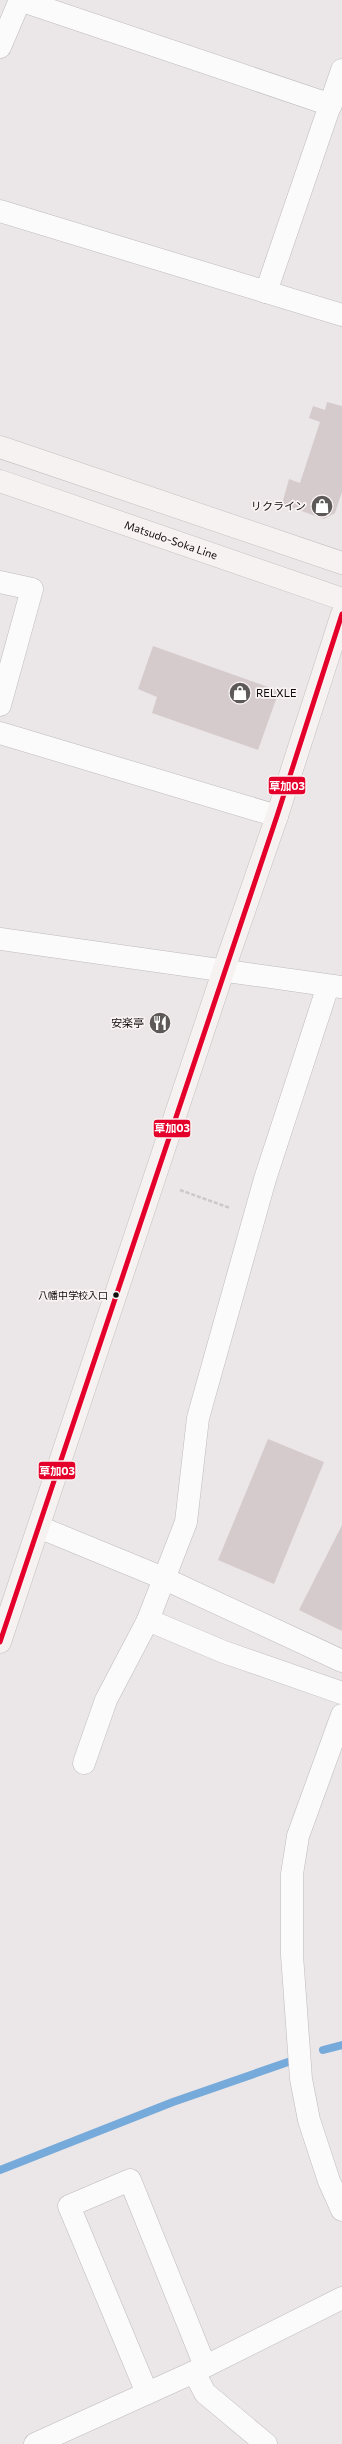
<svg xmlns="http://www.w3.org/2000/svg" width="342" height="2444" font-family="Commissioner,'Noto Sans JP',sans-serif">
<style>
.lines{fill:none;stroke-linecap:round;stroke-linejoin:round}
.stream{stroke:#75aada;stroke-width:8}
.building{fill:#d6cbcc}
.minor-casing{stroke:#bebbbb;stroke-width:23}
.major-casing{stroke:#c3c1c1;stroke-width:23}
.path{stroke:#cac8c8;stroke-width:2.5;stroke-dasharray:4 2;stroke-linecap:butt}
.minor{stroke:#fcfbfb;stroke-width:22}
.major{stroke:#f7f2f2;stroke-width:22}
.bus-1-casing{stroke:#f9f3f3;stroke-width:8}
.bus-1{stroke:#e4002b;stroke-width:5}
.bus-dot{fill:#100d0d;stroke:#f9f3f3;stroke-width:1.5}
.labels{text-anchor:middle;stroke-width:3.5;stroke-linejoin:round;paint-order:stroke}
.bus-label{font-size:10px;fill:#100d0d;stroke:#f9f3f3;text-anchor:end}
.poi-label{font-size:11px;fill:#100d0d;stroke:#f9f3f3;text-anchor:end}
.street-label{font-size:11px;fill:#100d0d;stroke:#f9f3f3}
.line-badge{stroke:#f9f3f3;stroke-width:1.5}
.badge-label{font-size:11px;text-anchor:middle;font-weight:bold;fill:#fff}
</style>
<rect width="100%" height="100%" fill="#ebe6e7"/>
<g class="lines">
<g class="stream">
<path d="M323 2050 342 2045"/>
<path d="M0 2170 173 2102 291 2061"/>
</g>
</g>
<g class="building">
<path d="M327 402 342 406V492L335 513 324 519 282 504 289 479 300 483 320 422 309 418 313 406 325 410Z"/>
<path d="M153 646 279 691 258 750 152 713 157 697 138 689Z"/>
<path d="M268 1439 324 1462 274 1584 218 1560Z"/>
<path d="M342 1525V1631L299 1610Z"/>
</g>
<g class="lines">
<g class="minor-casing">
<g id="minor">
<path d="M20 0 331 105"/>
<path d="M0 47 20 0"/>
<path d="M0 211 342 315"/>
<path d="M266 292 342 70"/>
<path d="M0 582 32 589 0 705"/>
<path d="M0 733 277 816"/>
<path d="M0 939 341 987"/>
<path d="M328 986 265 1179 198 1418 186 1522 148 1620 224 1652 342 1693"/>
<path d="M39 1527 163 1578 342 1661"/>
<path d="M342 1715 298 1836 292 1874V1955L301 2079 309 2120 329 2181 342 2210"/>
<path d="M84 1763 106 1700 148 1620"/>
<path d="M194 2372 205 2393 266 2444"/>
<path d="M147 2393 69 2206 130 2180 205 2366"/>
<path d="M35 2444 194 2372 342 2298"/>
</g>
</g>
<g class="major-casing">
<g id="major">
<path d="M0 447 342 563"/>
<path d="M0 481 342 599"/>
<path d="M0 1642 224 969 277 816 342 614"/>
</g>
</g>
<path class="path" d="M180 1190 230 1208"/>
<use href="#minor" class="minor"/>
<use href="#major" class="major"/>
<g class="bus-1-casing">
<path id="bus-1" d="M0 1642 277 816 342 614"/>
</g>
<use href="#bus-1" class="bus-1"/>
</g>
<defs>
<g id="shop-disc" transform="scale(1.15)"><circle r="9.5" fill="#5d5959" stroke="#f9f3f3"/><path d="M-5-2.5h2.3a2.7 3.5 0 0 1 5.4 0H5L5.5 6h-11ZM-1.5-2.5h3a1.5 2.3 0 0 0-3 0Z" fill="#fff"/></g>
<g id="restaurant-disc" transform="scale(1.15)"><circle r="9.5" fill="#5d5959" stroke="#f9f3f3"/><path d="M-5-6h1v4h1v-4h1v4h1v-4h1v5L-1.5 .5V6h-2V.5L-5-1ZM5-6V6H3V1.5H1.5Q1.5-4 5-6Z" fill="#fff"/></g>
</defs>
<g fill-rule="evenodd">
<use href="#shop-disc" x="322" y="506"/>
<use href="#shop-disc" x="240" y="693"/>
<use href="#restaurant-disc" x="160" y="1023"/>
</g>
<circle class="bus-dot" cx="116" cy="1295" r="3.5"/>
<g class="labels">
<g class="bus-label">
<text x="108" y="1299">八幡中学校入口</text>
</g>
<g class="poi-label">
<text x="306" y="510">リクライン</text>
<text x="256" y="697" text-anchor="start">RELXLE</text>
<text x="144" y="1027">安楽亭</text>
</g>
<g class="street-label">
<text transform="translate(171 540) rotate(19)" y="4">Matsudo-Soka Line</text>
</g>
</g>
<g class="line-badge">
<rect x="268" y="776" width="38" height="19" rx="4" fill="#e4002b"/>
<rect x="153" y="1119" width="38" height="19" rx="4" fill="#e4002b"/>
<rect x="38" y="1461" width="38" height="19" rx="4" fill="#e4002b"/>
</g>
<g class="badge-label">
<text x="287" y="790">草加03</text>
<text x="172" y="1132">草加03</text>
<text x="57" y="1475">草加03</text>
</g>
</svg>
